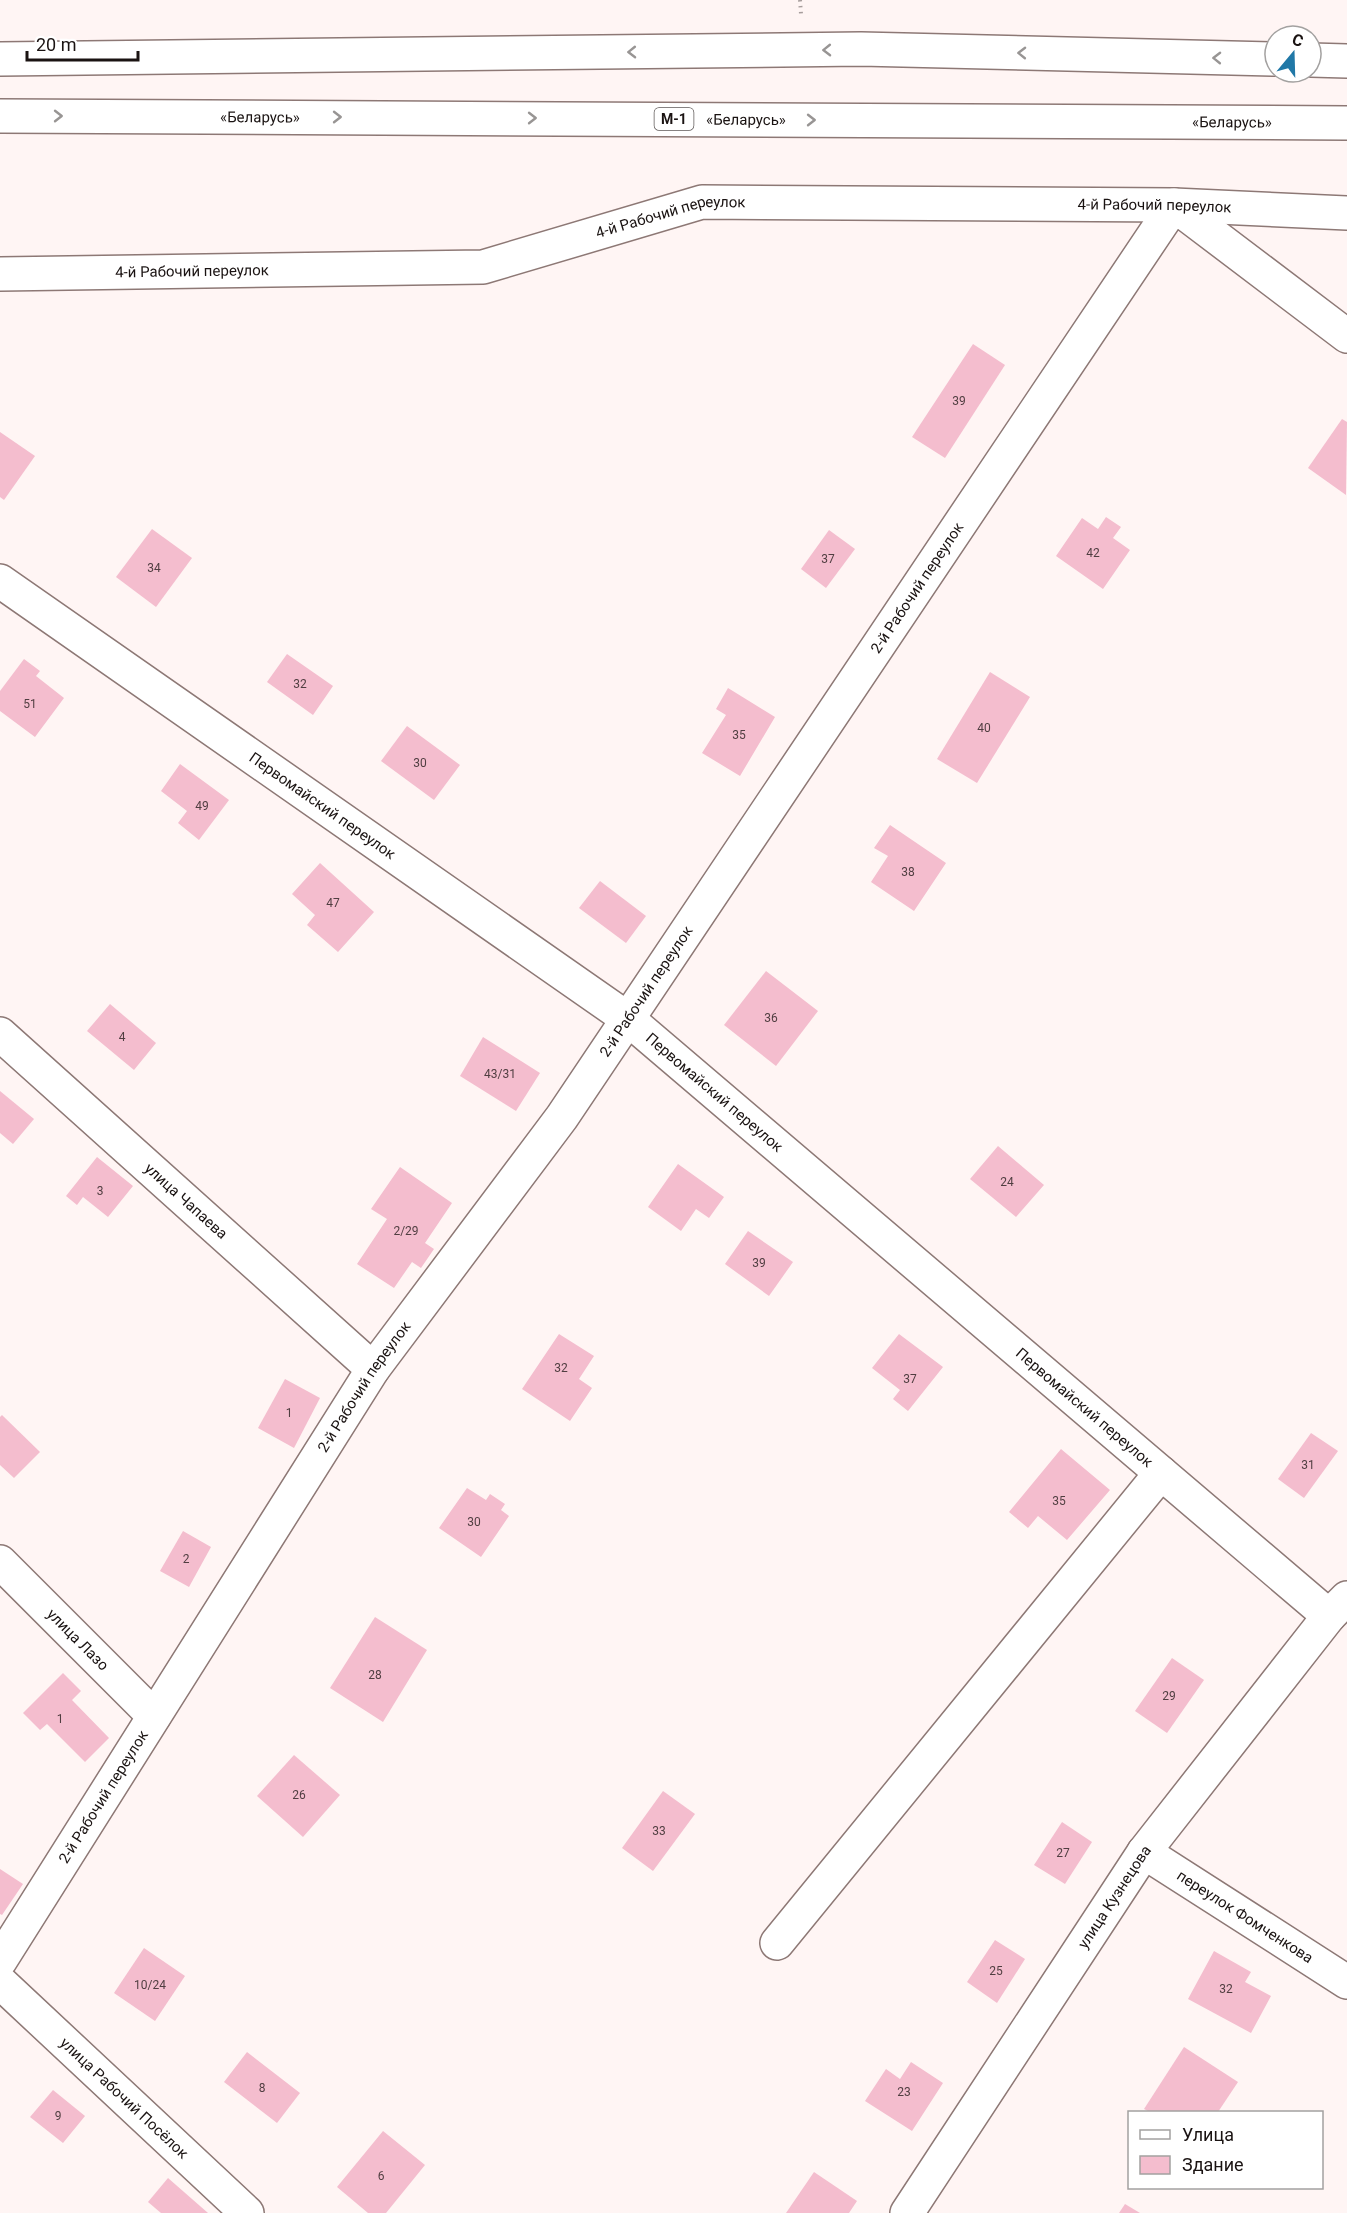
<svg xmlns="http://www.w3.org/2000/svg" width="1347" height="2213" font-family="Roboto,sans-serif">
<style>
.building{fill:#f4bdce}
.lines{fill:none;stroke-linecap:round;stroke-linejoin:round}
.minor-casing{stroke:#8d7875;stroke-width:36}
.trunk-casing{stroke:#8d7875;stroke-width:36}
.path{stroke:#a69d9c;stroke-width:4;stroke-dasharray:1.5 4.5;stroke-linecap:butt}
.minor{stroke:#fff;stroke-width:33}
.trunk{stroke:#fff;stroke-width:33}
.oneway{stroke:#989594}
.labels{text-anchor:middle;stroke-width:4.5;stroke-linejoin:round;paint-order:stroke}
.number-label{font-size:12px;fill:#503e41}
.shield{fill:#fff;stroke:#5f5a59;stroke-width:1.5}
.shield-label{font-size:14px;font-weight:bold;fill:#1a1312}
.street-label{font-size:15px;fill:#1a1312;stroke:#fff}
</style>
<rect width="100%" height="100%" fill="#fff5f4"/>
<g class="building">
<path d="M973 344 1005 365 945 458 912 437Z"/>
<path d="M1342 419 1347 422 1346 495 1308 468Z"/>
<path d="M0 432 35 456 4 500 0 497Z"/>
<path d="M1106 517 1121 527 1113 538 1130 550 1103 589 1056 556 1082 518 1098 529Z"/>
<path d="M152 529 192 558 156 607 116 577Z"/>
<path d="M829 530 855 549 826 588 801 569Z"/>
<path d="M287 654 333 686 313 715 267 682Z"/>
<path d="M24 659 40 671 36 676 64 698 35 737 0 711V691Z"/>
<path d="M990 672 1030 697 977 783 937 759Z"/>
<path d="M728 688 775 717 740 776 702 753 726 715 716 709Z"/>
<path d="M407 726 460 765 434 800 381 761Z"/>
<path d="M180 764 229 800 199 840 178 823 187 811 161 791Z"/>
<path d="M890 825 946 863 914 911 871 882 888 856 874 848Z"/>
<path d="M320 863 374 912 338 952 307 925 315 915 292 894Z"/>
<path d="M600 881 646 916 626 943 579 908Z"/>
<path d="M766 971 818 1011 776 1066 724 1025Z"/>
<path d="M110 1004 156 1043 134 1070 87 1031Z"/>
<path d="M483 1037 540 1073 516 1111 460 1076Z"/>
<path d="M0 1091 34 1119 13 1144 0 1133Z"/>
<path d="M998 1146 1044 1185 1016 1217 970 1179Z"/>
<path d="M97 1157 133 1186 108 1217 83 1197 77 1205 66 1196Z"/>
<path d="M678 1164 724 1197 709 1218 696 1209 681 1231 648 1207Z"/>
<path d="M400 1167 452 1203 425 1243 434 1249 421 1268 412 1262 394 1288 357 1264 387 1219 371 1209Z"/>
<path d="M748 1231 793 1262 769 1296 725 1264Z"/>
<path d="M559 1334 594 1356 579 1379 592 1388 570 1421 522 1389Z"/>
<path d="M899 1334 943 1367 908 1411 893 1399 900 1390 872 1368Z"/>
<path d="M285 1379 320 1398 294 1448 258 1428Z"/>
<path d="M2 1415 40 1452 14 1478 0 1465V1417Z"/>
<path d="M1311 1433 1338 1451 1304 1498 1278 1479Z"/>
<path d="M1061 1449 1110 1490 1067 1540 1038 1516 1028 1528 1009 1512Z"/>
<path d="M467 1488 486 1500 490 1494 505 1504 501 1510 509 1516 481 1557 439 1528Z"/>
<path d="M183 1531 211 1547 189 1587 160 1571Z"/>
<path d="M375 1617 427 1650 383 1722 330 1688Z"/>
<path d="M1172 1658 1204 1680 1167 1733 1135 1711Z"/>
<path d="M63 1673 81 1691 72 1700 109 1738 85 1762 47 1724 40 1730 23 1713Z"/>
<path d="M294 1755 340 1795 303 1837 257 1796Z"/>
<path d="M663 1791 695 1814 653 1871 622 1848Z"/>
<path d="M1062 1822 1092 1842 1065 1884 1034 1865Z"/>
<path d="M0 1869 23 1884 2 1915 0 1914Z"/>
<path d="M995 1940 1025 1959 997 2003 967 1982Z"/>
<path d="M144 1948 185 1976 155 2021 114 1993Z"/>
<path d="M1214 1951 1251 1972 1245 1982 1271 1996 1251 2033 1188 1999Z"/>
<path d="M1184 2047 1238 2082 1218 2112H1150L1144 2109Z"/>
<path d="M247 2052 300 2093 277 2123 224 2082Z"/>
<path d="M911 2062 943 2083 912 2131 865 2101 886 2069 900 2079Z"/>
<path d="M53 2090 85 2116 63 2143 30 2117Z"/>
<path d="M383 2131 425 2165 386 2213H368L337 2187Z"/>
<path d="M814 2172 857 2201 849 2213H786Z"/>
<path d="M168 2178 208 2213H161L148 2202Z"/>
<path d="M1125 2204 1140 2213H1119Z"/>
</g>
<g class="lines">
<g class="minor-casing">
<g id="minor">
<path id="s1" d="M0 274 483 267 702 202 1174 205 1347 213"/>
<path id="s2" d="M0 581 628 1019 1329 1616"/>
<path id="s3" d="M0 1034 373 1369"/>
<path id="s4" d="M0 1562 154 1716"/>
<path id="s5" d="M1144 1852 1347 1982"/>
<path d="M777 1943 1161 1473"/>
<path id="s6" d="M0 1961 373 1369 562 1117 1174 205 1347 336"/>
<path id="s7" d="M0 1982 247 2213"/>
<path id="s8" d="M907 2213 1144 1852 1329 1616 1347 1598"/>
</g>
</g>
<g class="trunk-casing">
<g id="trunk">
<path d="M0 59 861 49 1275 59"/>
<path d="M1311 60 1347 61"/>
<path id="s9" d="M0 116 1347 123"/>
</g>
</g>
<path class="path" d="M800 0 801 14"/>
<use href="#minor" class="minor"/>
<use href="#trunk" class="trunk"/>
</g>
<defs><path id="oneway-chevron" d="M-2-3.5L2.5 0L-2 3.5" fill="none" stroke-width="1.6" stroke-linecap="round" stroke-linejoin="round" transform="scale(1.5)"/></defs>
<g class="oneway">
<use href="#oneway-chevron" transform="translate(827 50) rotate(179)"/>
<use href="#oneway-chevron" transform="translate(632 52) rotate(179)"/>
<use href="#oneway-chevron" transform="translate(1022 53) rotate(-179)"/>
<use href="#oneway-chevron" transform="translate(1217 58) rotate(-179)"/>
<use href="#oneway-chevron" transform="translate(58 116)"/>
<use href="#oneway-chevron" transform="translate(337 117)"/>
<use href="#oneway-chevron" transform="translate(532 118)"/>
<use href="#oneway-chevron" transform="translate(811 120)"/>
</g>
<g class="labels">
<g class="number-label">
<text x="959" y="405">39</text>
<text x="1093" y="557">42</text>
<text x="828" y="563">37</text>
<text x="154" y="572">34</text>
<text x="300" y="688">32</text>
<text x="30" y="708">51</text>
<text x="984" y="732">40</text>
<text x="739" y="739">35</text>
<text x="420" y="767">30</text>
<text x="202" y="810">49</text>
<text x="908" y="876">38</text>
<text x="333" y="907">47</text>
<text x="771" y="1022">36</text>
<text x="122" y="1041">4</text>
<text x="500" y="1078">43/31</text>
<text x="1007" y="1186">24</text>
<text x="100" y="1195">3</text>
<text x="406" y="1235">2/29</text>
<text x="759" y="1267">39</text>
<text x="561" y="1372">32</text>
<text x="910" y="1383">37</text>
<text x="289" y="1417">1</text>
<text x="1308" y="1469">31</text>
<text x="1059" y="1505">35</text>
<text x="474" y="1526">30</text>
<text x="186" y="1563">2</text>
<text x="375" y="1679">28</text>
<text x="1169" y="1700">29</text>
<text x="60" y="1723">1</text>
<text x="299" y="1799">26</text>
<text x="659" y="1835">33</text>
<text x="1063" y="1857">27</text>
<text x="996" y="1975">25</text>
<text x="150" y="1989">10/24</text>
<text x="1226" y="1993">32</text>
<text x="262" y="2092">8</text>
<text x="904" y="2096">23</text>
<text x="58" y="2120">9</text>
<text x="381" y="2180">6</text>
</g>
<rect class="shield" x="654.5" y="108" width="39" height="22" rx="4.5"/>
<g class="shield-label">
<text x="674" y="124">М-1</text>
</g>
<g class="street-label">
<text dy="5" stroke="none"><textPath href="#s9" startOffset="260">«Беларусь»</textPath></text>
<text dy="5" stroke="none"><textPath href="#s9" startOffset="746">«Беларусь»</textPath></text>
<text dy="5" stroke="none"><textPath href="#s9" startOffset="1232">«Беларусь»</textPath></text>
<text dy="5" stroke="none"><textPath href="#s1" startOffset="1164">4-й Рабочий переулок</textPath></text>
<text dy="5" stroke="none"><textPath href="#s1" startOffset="678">4-й Рабочий переулок</textPath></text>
<text dy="5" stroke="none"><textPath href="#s1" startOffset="192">4-й Рабочий переулок</textPath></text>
<text dy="5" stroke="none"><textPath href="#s6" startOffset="1652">2-й Рабочий переулок</textPath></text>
<text dy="5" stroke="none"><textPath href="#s2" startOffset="393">Первомайский переулок</textPath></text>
<text dy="5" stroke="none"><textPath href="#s6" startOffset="1166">2-й Рабочий переулок</textPath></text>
<text dy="5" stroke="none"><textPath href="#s2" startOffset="879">Первомайский переулок</textPath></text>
<text dy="5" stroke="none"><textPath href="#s3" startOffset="250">улица Чапаева</textPath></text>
<text dy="5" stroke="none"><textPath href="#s6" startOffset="680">2-й Рабочий переулок</textPath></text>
<text dy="5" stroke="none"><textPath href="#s2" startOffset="1365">Первомайский переулок</textPath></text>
<text dy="5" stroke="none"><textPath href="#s4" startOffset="110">улица Лазо</textPath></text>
<text dy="5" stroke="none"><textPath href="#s6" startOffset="194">2-й Рабочий переулок</textPath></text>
<text dy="5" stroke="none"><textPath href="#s8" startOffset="378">улица Кузнецова</textPath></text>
<text dy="5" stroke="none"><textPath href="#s5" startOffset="120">переулок Фомченкова</textPath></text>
<text dy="5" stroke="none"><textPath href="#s7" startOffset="170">улица Рабочий Посёлок</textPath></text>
</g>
</g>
<rect x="1128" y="2111" width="195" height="78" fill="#ffffff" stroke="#a3a1a0" stroke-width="1.5"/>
<rect x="1140" y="2130" width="30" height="9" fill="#ffffff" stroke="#a3a1a0" stroke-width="1.5"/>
<text x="1182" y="2141" font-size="18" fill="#1a1312">Улица</text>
<rect x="1140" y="2156" width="30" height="18" fill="#f4bdce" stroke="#a3a1a0" stroke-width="1.5"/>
<text x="1182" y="2171" font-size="18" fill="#1a1312">Здание</text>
<g transform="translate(1293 54) rotate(19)"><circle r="28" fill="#ffffff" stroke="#a3a1a0" stroke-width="1.5"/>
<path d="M0-4.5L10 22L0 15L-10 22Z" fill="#2078a7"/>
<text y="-9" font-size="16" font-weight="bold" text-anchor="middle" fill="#1a1312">С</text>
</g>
<path d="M27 51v9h111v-9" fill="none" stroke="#1a1312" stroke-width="3"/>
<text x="36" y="51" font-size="18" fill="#1a1312" stroke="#ffffff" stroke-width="4.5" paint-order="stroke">20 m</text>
</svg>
